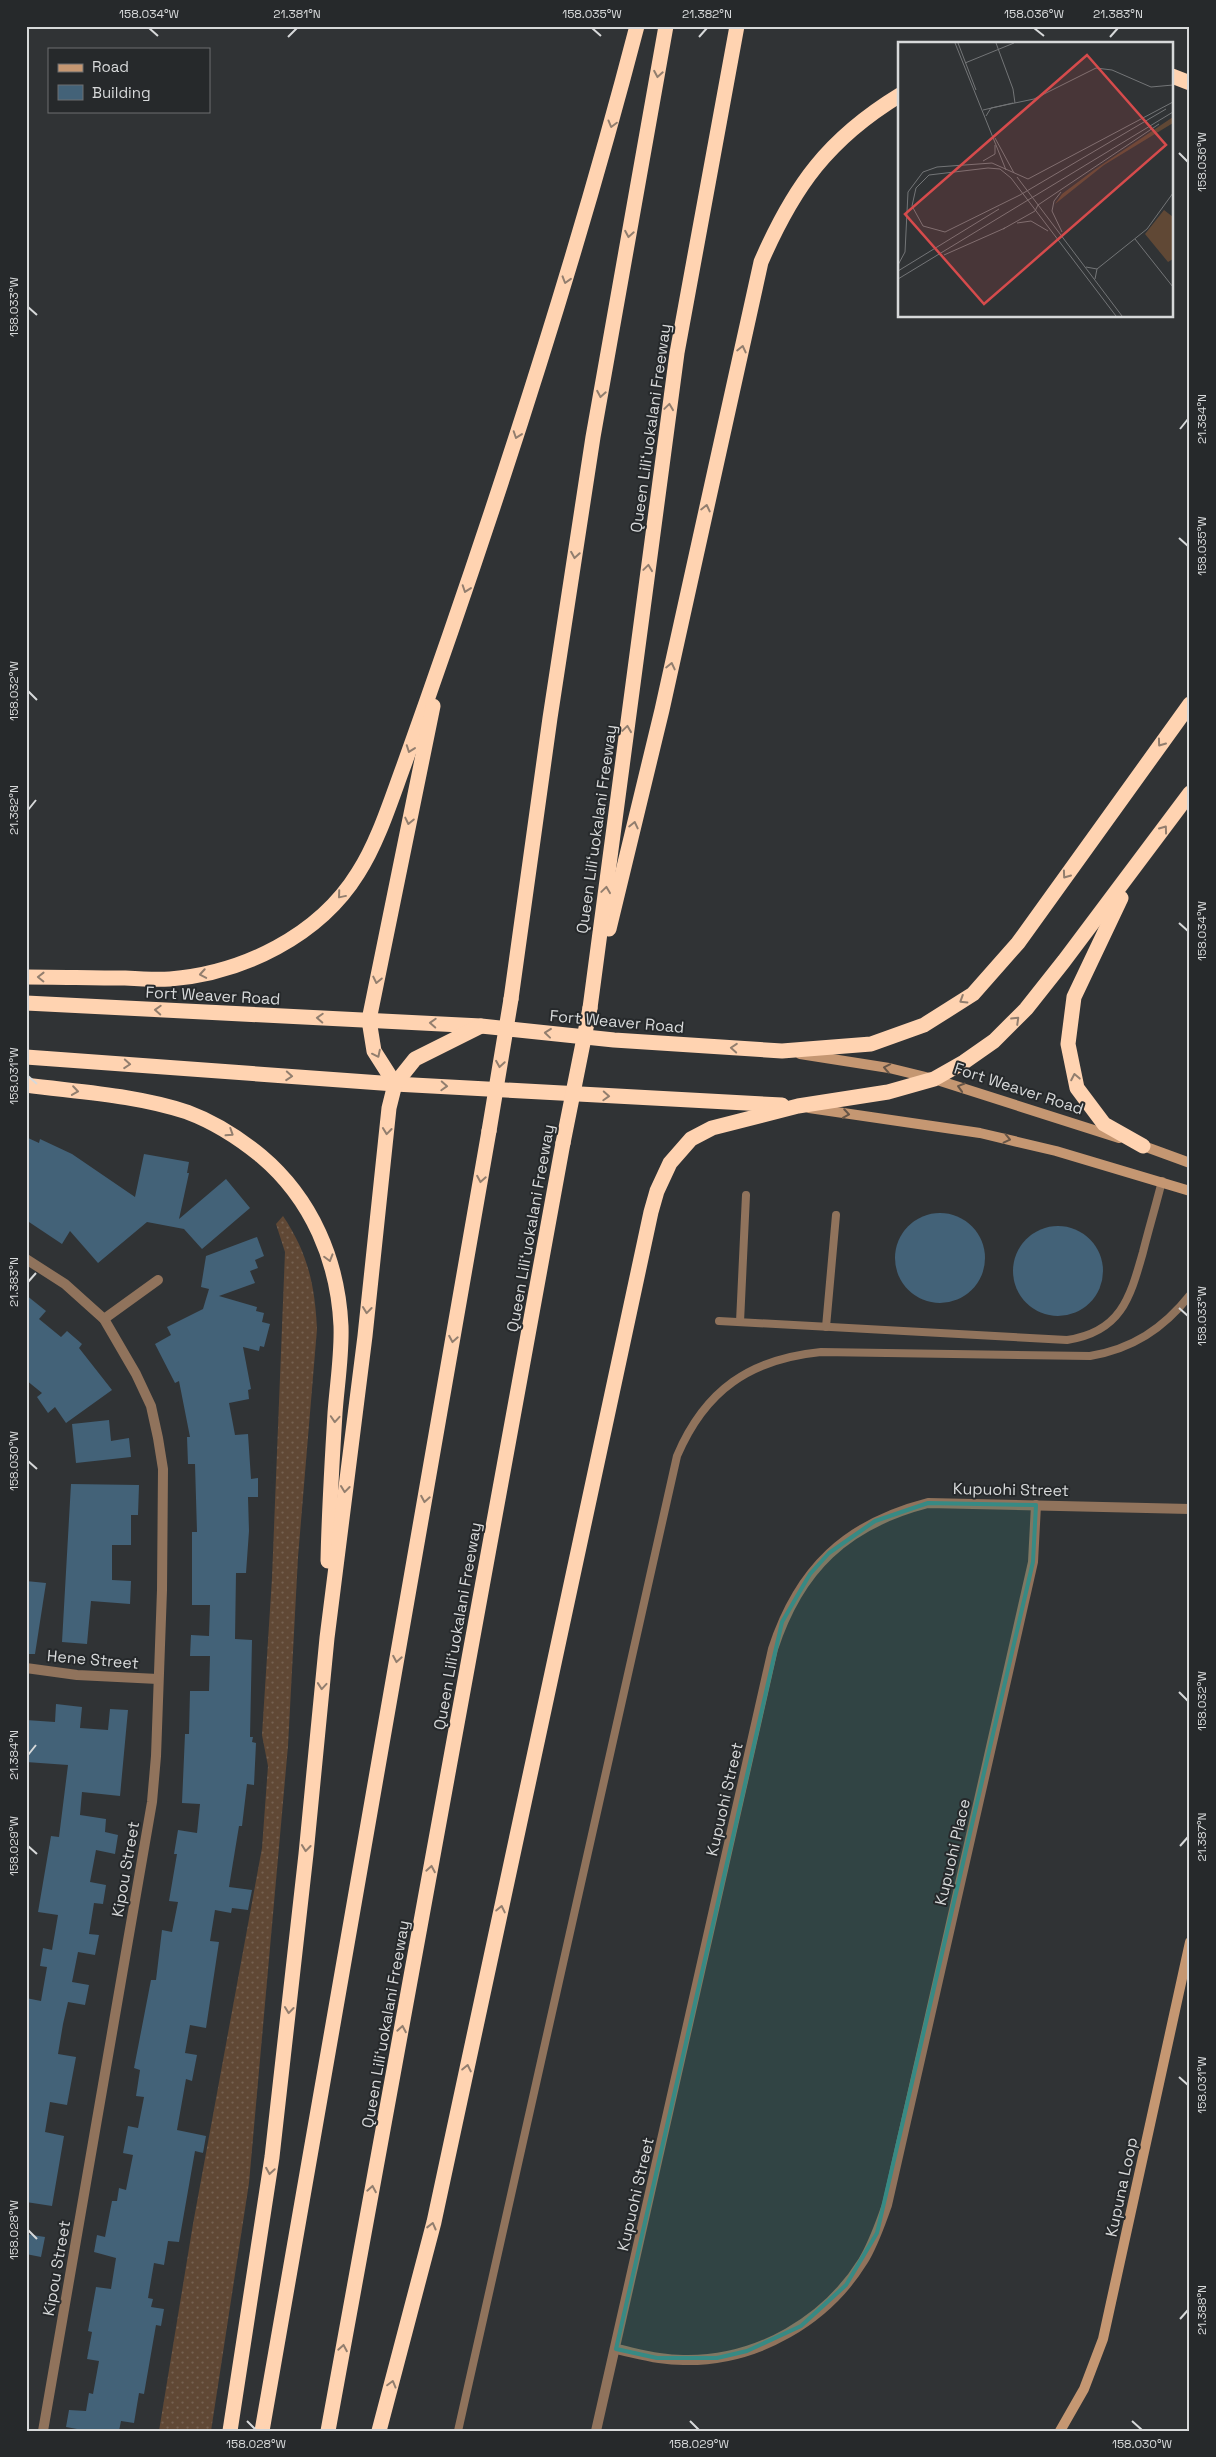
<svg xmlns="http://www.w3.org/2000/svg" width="1216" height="2457" font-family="'Space Grotesk',sans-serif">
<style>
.grass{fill:url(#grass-dots)}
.building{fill:#436278}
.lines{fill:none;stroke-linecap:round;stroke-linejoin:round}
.lane{stroke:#90735c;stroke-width:8}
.street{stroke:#90735c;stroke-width:10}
.secondary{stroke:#c59772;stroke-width:10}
.highway{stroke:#ffd3b1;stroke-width:15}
.highway-bridge{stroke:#ffd3b1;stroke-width:15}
.oneway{stroke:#927e6e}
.oneway2{stroke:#665547}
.marked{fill:#378a84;fill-opacity:0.2;stroke:#378a84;stroke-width:4;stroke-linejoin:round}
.ticks{fill:none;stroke:#d7d9da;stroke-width:2}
.labels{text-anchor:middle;stroke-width:4;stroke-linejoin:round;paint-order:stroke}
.street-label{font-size:16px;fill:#d7d9da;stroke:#26292b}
.inset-road{fill:none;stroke:#737577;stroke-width:1}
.view{fill:#d64b4c;fill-opacity:0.15;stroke:#d64b4c;stroke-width:2.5}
.inset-edge{fill:none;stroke:#d7d9da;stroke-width:2.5}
.neatline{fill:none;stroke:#d7d9da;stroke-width:2}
.ticks-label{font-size:12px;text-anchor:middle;fill:#d7d9da}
</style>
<defs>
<pattern id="grass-dots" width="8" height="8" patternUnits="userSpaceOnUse" patternTransform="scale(1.25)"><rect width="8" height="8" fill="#604835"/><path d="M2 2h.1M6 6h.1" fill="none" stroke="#766252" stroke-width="1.8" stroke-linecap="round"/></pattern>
</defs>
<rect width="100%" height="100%" fill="#303335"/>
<path class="grass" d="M283 1216C308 1253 315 1286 317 1329L298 1557 288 1746 249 2183 211 2431H159L193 2224 262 1848 268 1766 262 1735 272 1578 285 1252 276 1224Z"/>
<g class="building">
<path d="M26 1137 39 1143 40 1139 72 1154 135 1197 144 1154 189 1162 187 1173H189L179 1219 226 1179 250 1208 202 1249 184 1229 147 1222 98 1263 70 1231 62 1244 26 1220Z"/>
<circle cx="940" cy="1258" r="45"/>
<circle cx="1058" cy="1271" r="45"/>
<path d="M257 1237 264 1256 255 1260 258 1268 250 1271 255 1283 219 1296 257 1307 256 1311 264 1313 262 1322 270 1324 264 1347 260 1346 259 1351 243 1347 251 1389 248 1390 249 1399 229 1403 235 1435 248 1434 251 1479 258 1478V1497H248L249 1531 246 1573H236L235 1639 252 1640 250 1737H253L252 1742 256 1743 254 1785 247 1784 242 1826H239L229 1887 252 1890 248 1910 232 1908 231 1913 215 1910 210 1941 219 1942 206 2028 190 2025 185 2053 197 2055 192 2081 186 2079 177 2130 206 2136 203 2153 195 2151 179 2242 168 2241 164 2265 154 2263 148 2298 153 2299 151 2307 164 2309 161 2326 156 2325 144 2394 139 2393 134 2423 121 2421 119 2431H88L66 2427 69 2410 86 2411 89 2393 93 2394 99 2361 87 2359 92 2332 88 2331 96 2287 111 2289 116 2258 94 2252 97 2235 105 2237 112 2201H117L119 2188 126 2190 133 2155 123 2153 128 2126 138 2128 144 2097 136 2096 140 2070 134 2068 151 1980H156L162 1930 172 1932 178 1902 169 1901 177 1854H174L178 1830 197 1833 200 1804 182 1803 185 1734H189L190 1691H209L210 1656H190L191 1635 209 1636 210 1605H192V1532H197L195 1464H188L187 1437H190L179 1381 175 1383 155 1344 171 1335 167 1327 203 1309 209 1289 201 1287 206 1256Z"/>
<path d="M26 1295 46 1311 39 1319 61 1337 67 1331 82 1344 79 1348 112 1390 66 1423 55 1407 48 1413 37 1397 42 1393 26 1380Z"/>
<path d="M109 1420 111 1441 129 1438 131 1457 76 1463 72 1424Z"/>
<path d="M71 1484 139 1485 138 1515H131V1545H112V1580L131 1581 130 1604 91 1601 87 1644 62 1642Z"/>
<path d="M26 1581 46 1583 35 1654H26Z"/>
<path d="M56 1704 82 1707 80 1728 108 1730 110 1709 128 1710 120 1796 82 1792 80 1815 106 1819 105 1832 118 1835 115 1854 96 1850 90 1882 106 1885 103 1904 94 1903 89 1934 99 1935 95 1955 78 1952 72 1982 89 1985 85 2005 68 2002 63 2024 58 2054 76 2057 67 2105 50 2102 45 2132 64 2136 52 2206 26 2202V1998L41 2001 47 1967 40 1966 43 1948 52 1950 58 1915 38 1912 51 1836 59 1837 68 1765 26 1762V1720L55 1722Z"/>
<path d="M26 2234 45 2237 41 2257 26 2254Z"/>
</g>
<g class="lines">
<g class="lane">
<path d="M719 1321 1067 1340C1121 1332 1130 1298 1143 1252 1149 1228 1156 1205 1162 1181"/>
<path d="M740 1322 746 1195"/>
<path d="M826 1327 836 1215"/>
<path d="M458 2431 677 1456C705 1390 750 1359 821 1352L1090 1356C1132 1349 1163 1329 1190 1295"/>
</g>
<g class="street">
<path d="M26 1259 65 1284 104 1319 136 1374 151 1406 158 1438 163 1469 162 1590 156 1756 152 1802 43 2431"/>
<path d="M104 1319 158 1280"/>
<path d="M26 1668 77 1675 158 1679"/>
<path d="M616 2349C640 2354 663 2361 688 2360 758 2360 826 2321 863 2261 874 2243 880 2224 887 2205L1033 1562 1036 1505"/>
<path d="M596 2431 773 1649C799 1569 846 1524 928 1503L1190 1509"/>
</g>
<g class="secondary">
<path d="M800 1054 889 1068 934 1079 1119 1138"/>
<path d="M809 1108 980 1133 1056 1151 1190 1191"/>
<path d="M1138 1144 1190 1163"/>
<path d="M1060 2431 1084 2389 1103 2339 1190 1942"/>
</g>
<g class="highway">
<path d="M1172 76 1190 83"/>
<path d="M1121 898 1074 997 1068 1044 1077 1088 1104 1124 1143 1146"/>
<path d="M609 929 662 710 761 262C794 186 828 139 900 95"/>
<path d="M26 977C59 977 92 978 125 978 140 979 155 980 170 979 243 973 319 936 358 873 378 842 391 800 404 765 491 522 572 276 637 26"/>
<path d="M511 999 550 718 593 437 666 26"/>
<path d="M26 1003 481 1026 614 1040 782 1051 871 1044 924 1025 973 994 1018 943 1190 704"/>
<path d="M590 1008 677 353 737 26"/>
<path d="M26 1057 395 1084 782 1105"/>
<path d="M395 1084 374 1051 369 1020 433 706"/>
<path d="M26 1085C79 1092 136 1095 187 1112 214 1122 239 1138 261 1156 312 1199 338 1261 341 1326 342 1355 337 1385 335 1413 332 1462 329 1511 328 1561"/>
<path d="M230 2431 272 2157 306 1854 327 1638 365 1336 389 1108 395 1084 415 1059 481 1026"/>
<path d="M262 2431 489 1131"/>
<path d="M328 2431 563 1143"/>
<path d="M379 2431 434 2222 651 1212 657 1191 670 1163 691 1139 712 1128 798 1106 888 1092 934 1079 964 1062 994 1041 1026 1009 1064 961 1190 793"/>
</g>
<g class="highway-bridge">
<path d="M489 1131 511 999"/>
<path d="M563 1143 590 1008"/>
</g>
</g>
<defs><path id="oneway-chevron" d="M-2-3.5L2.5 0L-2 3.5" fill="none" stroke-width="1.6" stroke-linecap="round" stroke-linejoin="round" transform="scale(1.25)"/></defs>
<g class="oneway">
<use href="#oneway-chevron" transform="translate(658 74) rotate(100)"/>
<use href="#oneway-chevron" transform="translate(612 124) rotate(105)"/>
<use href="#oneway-chevron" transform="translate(629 234) rotate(100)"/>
<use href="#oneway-chevron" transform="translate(566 280) rotate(107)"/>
<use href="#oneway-chevron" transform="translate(742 349) rotate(-77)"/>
<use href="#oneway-chevron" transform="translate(601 394) rotate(100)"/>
<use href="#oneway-chevron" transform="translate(669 407) rotate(-82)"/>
<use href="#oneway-chevron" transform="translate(517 435) rotate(109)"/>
<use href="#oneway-chevron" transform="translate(706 508) rotate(-77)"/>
<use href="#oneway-chevron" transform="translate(575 555) rotate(99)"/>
<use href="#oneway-chevron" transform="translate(648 568) rotate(-82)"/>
<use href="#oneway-chevron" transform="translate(466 589) rotate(109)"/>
<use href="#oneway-chevron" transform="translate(671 666) rotate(-77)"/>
<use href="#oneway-chevron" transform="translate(627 729) rotate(-82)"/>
<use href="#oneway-chevron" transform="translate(1161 743) rotate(126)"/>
<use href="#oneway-chevron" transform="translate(410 749) rotate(110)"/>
<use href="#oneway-chevron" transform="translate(409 821) rotate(102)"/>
<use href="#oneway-chevron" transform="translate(634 825) rotate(-77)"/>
<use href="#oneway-chevron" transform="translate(1164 829) rotate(-54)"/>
<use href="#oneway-chevron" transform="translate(1066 875) rotate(126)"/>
<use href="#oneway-chevron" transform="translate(606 890) rotate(-82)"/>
<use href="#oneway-chevron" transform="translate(341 895) rotate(130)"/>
<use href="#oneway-chevron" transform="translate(203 974) rotate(170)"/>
<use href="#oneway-chevron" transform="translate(41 977) rotate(-179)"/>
<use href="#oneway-chevron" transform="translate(377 980) rotate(102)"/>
<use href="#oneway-chevron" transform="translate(963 1000) rotate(148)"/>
<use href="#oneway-chevron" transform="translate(158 1010) rotate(-177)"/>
<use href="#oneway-chevron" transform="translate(320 1018) rotate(-177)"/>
<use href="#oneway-chevron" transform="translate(1016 1020) rotate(-44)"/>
<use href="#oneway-chevron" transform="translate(433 1023) rotate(-177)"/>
<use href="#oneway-chevron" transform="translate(548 1033) rotate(-174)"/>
<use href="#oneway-chevron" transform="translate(734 1048) rotate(-176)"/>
<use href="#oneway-chevron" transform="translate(377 1054) rotate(64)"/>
<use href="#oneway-chevron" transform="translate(127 1064) rotate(4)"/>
<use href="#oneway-chevron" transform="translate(500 1064) rotate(99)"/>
<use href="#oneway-chevron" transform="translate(289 1076) rotate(4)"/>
<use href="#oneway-chevron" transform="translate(1075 1077) rotate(-101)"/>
<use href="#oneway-chevron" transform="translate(444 1086) rotate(3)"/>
<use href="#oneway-chevron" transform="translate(75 1091) rotate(8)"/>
<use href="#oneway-chevron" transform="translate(606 1096) rotate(3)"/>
<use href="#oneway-chevron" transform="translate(387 1131) rotate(96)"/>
<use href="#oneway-chevron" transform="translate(230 1133) rotate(33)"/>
<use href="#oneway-chevron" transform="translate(481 1179) rotate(100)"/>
<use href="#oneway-chevron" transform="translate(329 1258) rotate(74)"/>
<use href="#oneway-chevron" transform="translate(367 1310) rotate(96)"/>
<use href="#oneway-chevron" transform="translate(453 1339) rotate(100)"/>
<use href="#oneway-chevron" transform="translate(335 1419) rotate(94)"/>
<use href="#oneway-chevron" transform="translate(345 1489) rotate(97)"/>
<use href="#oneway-chevron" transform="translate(425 1499) rotate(100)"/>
<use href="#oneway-chevron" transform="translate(397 1659) rotate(100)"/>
<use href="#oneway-chevron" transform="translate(322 1686) rotate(95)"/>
<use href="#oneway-chevron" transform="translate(306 1848) rotate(96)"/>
<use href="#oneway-chevron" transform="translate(431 1869) rotate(-80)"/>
<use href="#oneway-chevron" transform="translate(501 1909) rotate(-78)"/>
<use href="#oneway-chevron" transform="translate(289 2010) rotate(96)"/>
<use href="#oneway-chevron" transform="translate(402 2029) rotate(-80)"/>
<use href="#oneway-chevron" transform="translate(467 2068) rotate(-78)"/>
<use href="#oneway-chevron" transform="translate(270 2171) rotate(99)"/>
<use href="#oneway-chevron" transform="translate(372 2189) rotate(-80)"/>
<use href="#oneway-chevron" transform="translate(432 2226) rotate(-76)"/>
<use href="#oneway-chevron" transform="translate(343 2348) rotate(-80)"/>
<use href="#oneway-chevron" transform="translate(392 2384) rotate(-75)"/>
</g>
<g class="oneway2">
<use href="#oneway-chevron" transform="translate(887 1068) rotate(-169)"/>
<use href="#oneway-chevron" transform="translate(961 1087) rotate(-163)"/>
<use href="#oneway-chevron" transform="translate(846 1114) rotate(9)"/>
<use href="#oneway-chevron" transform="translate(1007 1139) rotate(13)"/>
</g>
<path class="marked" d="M928 1503 1036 1505 1033 1562 877 2233 846 2285 801 2326 747 2351 717 2358H657L616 2349 782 1622 810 1574 829 1553 875 1521Z"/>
<path class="ticks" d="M149 28 158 36M592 28 601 36M1034 28 1044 36M288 37 297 28M699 37 707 28M1110 37 1118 28M1179 153 1188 162M28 307 37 315M1180 429 1188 419M1179 538 1188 546M28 691 37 700M28 810 36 800M1179 923 1188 931M28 1076 37 1084M28 1282 36 1273M1179 1308 1188 1316M28 1461 37 1469M1179 1692 1188 1701M28 1755 36 1745M28 1846 37 1854M1180 1846 1188 1837M1179 2077 1188 2085M28 2230 37 2239M1180 2319 1188 2310M247 2421 256 2430M690 2421 699 2430M1132 2421 1142 2430"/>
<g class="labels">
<g class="street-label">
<text transform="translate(650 428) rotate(-82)" y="6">Queen Liliʻuokalani Freeway</text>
<text transform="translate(596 829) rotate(-82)" y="6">Queen Liliʻuokalani Freeway</text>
<text transform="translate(213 995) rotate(3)" y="6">Fort Weaver Road</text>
<text transform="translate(617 1021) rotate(5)" y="6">Fort Weaver Road</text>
<text transform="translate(1019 1088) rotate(18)" y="6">Fort Weaver Road</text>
<text transform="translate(530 1228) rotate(-80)" y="6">Queen Liliʻuokalani Freeway</text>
<text transform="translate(1011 1489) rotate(1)" y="6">Kupuohi Street</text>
<text transform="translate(457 1626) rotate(-80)" y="6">Queen Liliʻuokalani Freeway</text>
<text transform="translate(93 1659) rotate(5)" y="6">Hene Street</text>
<text transform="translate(724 1799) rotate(-77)" y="6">Kupuohi Street</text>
<text transform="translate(952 1852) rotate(-77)" y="6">Kupuohi Place</text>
<text transform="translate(125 1869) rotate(-80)" y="6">Kipou Street</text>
<text transform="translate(385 2024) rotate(-80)" y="6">Queen Liliʻuokalani Freeway</text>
<text transform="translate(1121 2187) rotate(-78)" y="6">Kupuna Loop</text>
<text transform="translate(635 2194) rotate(-77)" y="6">Kupuohi Street</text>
<text transform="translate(56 2268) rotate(-80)" y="6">Kipou Street</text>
</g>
</g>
<g transform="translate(898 42)">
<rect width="275" height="275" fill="#303335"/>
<path d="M275 75V81L206 123 157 162 164 152 196 128ZM266 168 275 175V217L270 220 247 192Z" fill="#604835"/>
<path class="inset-road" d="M57 1 108 128M60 1 78 48M98 1 115 47 117 61M67 21 116 1M85 68 115 61M88 74 93 66 136 57 198 26 214 28 253 45 275 43M97 96 116 131M85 119 97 112V103M119 135 224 274M163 150 156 159 154 169 164 190M122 153 47 190 25 184 14 164 18 146 31 133 90 126 102 127 113 136 218 274M122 153 268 67M119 181 133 179 150 189M105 187 137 169 140 163 261 82M237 197 275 245M46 213 107 186M0 223 7 210 10 150 25 130 39 125 94 121 130 137 275 60M188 225 199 227 197 237M199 227 249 187 275 151M0 229 101 167M0 237 275 70"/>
<path class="view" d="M189 13 268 103 86 262 7 172Z"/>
<rect width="275" height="275" class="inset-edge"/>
</g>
<rect width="1216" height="2457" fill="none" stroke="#26292b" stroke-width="55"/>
<rect x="48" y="48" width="162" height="65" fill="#26292b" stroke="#6d6f71"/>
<rect x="58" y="64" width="25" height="8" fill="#c59772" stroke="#6d6f71"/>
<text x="92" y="72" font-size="15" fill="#d7d9da">Road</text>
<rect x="58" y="85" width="25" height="15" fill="#436278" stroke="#6d6f71"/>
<text x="92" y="98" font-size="15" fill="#d7d9da">Building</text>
<rect x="28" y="28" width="1160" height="2402" class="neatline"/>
<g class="ticks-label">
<text x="149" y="18">158.034°W</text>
<text x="297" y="18">21.381°N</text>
<text x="592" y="18">158.035°W</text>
<text x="707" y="18">21.382°N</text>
<text x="1034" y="18">158.036°W</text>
<text x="1118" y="18">21.383°N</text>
<text transform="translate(1202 162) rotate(-90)" y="4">158.036°W</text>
<text transform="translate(14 307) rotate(-90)" y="4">158.033°W</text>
<text transform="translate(1202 419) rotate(-90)" y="4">21.384°N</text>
<text transform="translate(1202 546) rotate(-90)" y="4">158.035°W</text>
<text transform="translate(14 691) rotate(-90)" y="4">158.032°W</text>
<text transform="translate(14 810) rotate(-90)" y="4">21.382°N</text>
<text transform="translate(1202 931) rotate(-90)" y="4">158.034°W</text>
<text transform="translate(14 1076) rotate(-90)" y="4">158.031°W</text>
<text transform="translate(14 1282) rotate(-90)" y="4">21.383°N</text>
<text transform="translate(1202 1316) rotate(-90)" y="4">158.033°W</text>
<text transform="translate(14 1461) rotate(-90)" y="4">158.030°W</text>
<text transform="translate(1202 1701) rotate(-90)" y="4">158.032°W</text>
<text transform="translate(14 1755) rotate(-90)" y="4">21.384°N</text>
<text transform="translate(1202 1837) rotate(-90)" y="4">21.387°N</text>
<text transform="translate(14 1846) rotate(-90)" y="4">158.029°W</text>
<text transform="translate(1202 2085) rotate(-90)" y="4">158.031°W</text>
<text transform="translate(14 2230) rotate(-90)" y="4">158.028°W</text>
<text transform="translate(1202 2310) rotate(-90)" y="4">21.388°N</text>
<text x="256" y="2448">158.028°W</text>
<text x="699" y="2448">158.029°W</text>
<text x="1142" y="2448">158.030°W</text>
</g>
</svg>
